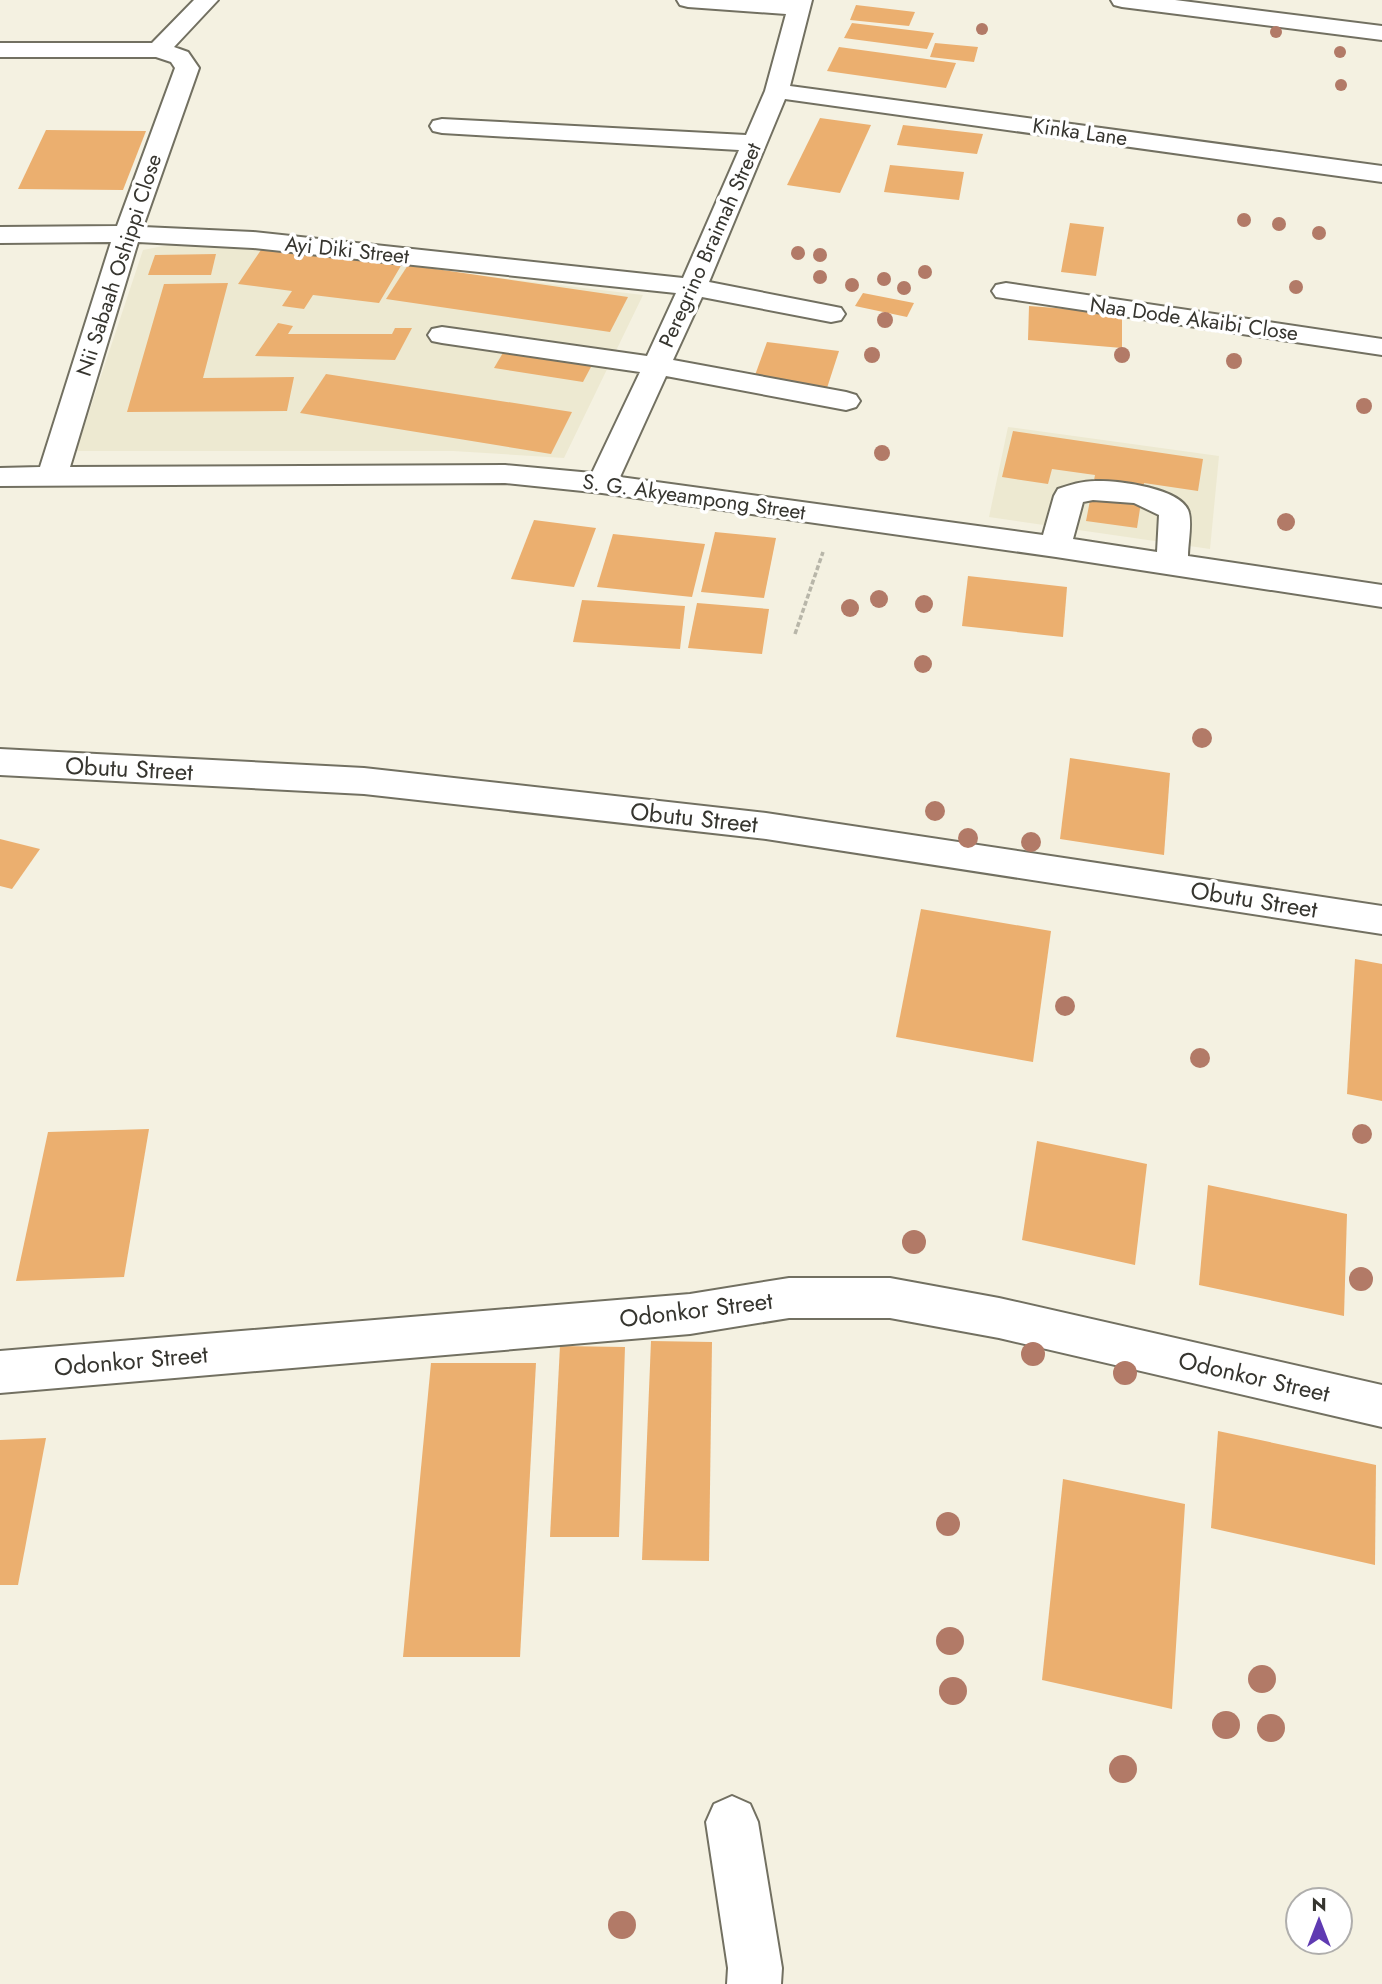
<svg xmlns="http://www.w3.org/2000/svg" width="1382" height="1984" font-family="Jost,sans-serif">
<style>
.built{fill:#ede9d1}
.building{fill:#ebaf6f}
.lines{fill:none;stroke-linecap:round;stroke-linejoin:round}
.minor-casing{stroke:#727061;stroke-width:4}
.path{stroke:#b8b6a9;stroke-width:3.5;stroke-dasharray:5 2.5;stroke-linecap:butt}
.minor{fill:#fff;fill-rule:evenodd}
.tree{fill:#b27a67}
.labels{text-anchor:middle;stroke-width:7;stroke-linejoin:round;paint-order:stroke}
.far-street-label{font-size:21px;fill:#36352f;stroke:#fff}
.street-label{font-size:24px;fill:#36352f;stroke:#fff}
</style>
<rect width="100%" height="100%" fill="#f4f1e1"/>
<g class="built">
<path d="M189 241 643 295 564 458 453 451H76L143 250Z"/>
<path d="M1008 427 1219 456 1210 549 989 517Z"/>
</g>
<g class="building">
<path d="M856 5 915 12 909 26 850 20Z"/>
<path d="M852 23 934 33 927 49 844 38Z"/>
<path d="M935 43 978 47 974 62 930 57Z"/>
<path d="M839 47 956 63 946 88 827 71Z"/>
<path d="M820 118 871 125 840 193 787 185Z"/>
<path d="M903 125 983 134 977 154 897 145Z"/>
<path d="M46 130 146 131 123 190 18 189Z"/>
<path d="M890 165 964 172 959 200 884 192Z"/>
<path d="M1070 223 1104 227 1096 276 1061 272Z"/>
<path d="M263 247 402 264 379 303 313 295 304 309 282 306 292 291 238 284Z"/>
<path d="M216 254 211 275H148L155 255Z"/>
<path d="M408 265 628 297 610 332 386 299Z"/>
<path d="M228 283 203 378 294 377 287 411 127 412 164 284Z"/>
<path d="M863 293 914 303 907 317 855 306Z"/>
<path d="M1029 306 1122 313V348L1028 340Z"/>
<path d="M278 323 293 326 288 334H392L395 328H412L395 360 255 356Z"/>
<path d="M767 342 839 351 827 388 754 378Z"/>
<path d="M504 351 592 365 583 382 494 368Z"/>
<path d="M326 374 572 412 551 454 300 413Z"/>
<path d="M1013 431 1203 459 1198 491 1144 483 1137 528 1086 521 1095 475 1052 469 1048 484 1002 477Z"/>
<path d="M534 520 596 528 574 587 511 579Z"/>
<path d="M715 532 776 538 764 598 701 592Z"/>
<path d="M613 534 705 544 692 597 597 587Z"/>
<path d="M968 576 1067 587 1063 637 962 626Z"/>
<path d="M582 600 685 606 680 649 573 642Z"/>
<path d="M697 603 769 609 762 654 688 648Z"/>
<path d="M1070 758 1170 773 1164 855 1060 839Z"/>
<path d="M0 839 40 849 12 889 0 886Z"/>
<path d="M921 909 1051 931 1033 1062 896 1037Z"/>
<path d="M1355 959 1382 964V1101L1347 1094Z"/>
<path d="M149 1129 124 1277 16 1281 48 1132Z"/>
<path d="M1037 1141 1147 1164 1135 1265 1022 1240Z"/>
<path d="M1208 1185 1347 1214 1344 1316 1199 1285Z"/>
<path d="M651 1341 712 1342 709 1561 642 1560Z"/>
<path d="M560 1346 625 1347 619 1537H550Z"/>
<path d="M431 1363H536L520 1657H403Z"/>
<path d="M1218 1431 1376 1465 1375 1565 1211 1528Z"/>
<path d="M46 1438 18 1585H0V1440Z"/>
<path d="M1063 1479 1185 1504 1172 1709 1042 1680Z"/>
</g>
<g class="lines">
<g class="minor-casing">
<g id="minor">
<path d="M194 0H218L174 47 188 52 199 68 143 227 253 232 683 278 739 150 442 133 433 131 430 126 433 121 442 119 746 135 765 91 786 14 688 7 680 5 677 0H812L790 86 1382 166V182L785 99 709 282 831 306 841 308 845 314 841 320 831 322 702 297 673 360 846 392 856 395 860 401 856 407 846 410 666 376 620 477 1043 535 1054 496 1058 489C1070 485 1082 481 1095 481 1116 480 1184 488 1189 513 1192 525 1188 543 1188 556L1382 585V607L1056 557 602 493 505 483 0 486V468L40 467 111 242 0 243V227L117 226 175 68 171 62 156 57H0V43H152ZM138 242 253 248 676 293 647 356 442 327 432 329 428 335 432 341 442 343 640 372 592 473 505 465 70 467ZM1093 500 1134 503 1159 515 1157 552 1073 539 1083 502Z"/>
<path d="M1111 0H1175L1382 26V40L1122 7 1114 5Z"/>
<path d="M1006 283 1382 339V355L996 297 992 291 996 285Z"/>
<path d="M0 749 364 768 766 813 1382 906V934L766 839 364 794 0 775Z"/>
<path d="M789 1278H890L999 1298 1382 1385V1427L999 1338 890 1318H789L690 1334 0 1393V1351L690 1294Z"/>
<path d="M732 1796 750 1804 758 1822 782 1968 781 1984H727L728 1968 706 1822 714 1804Z"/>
</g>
</g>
<path class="path" d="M795 634 823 552"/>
<use href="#minor" class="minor"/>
</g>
<g class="tree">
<circle cx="982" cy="29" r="6"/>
<circle cx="1276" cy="32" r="6"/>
<circle cx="1340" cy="52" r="6"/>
<circle cx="1341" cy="85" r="6"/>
<circle cx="1244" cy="220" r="7"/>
<circle cx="1279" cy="224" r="7"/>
<circle cx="1319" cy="233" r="7"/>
<circle cx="798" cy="253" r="7"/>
<circle cx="820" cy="255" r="7"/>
<circle cx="925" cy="272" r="7"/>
<circle cx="820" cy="277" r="7"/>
<circle cx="884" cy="279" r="7"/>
<circle cx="852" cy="285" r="7"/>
<circle cx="1296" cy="287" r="7"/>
<circle cx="904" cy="288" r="7"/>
<circle cx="885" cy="320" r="8"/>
<circle cx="872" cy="355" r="8"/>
<circle cx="1122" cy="355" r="8"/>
<circle cx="1234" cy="361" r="8"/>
<circle cx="1364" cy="406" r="8"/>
<circle cx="882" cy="453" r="8"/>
<circle cx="1286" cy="522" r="9"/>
<circle cx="879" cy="599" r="9"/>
<circle cx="924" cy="604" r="9"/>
<circle cx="850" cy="608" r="9"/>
<circle cx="923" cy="664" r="9"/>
<circle cx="1202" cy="738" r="10"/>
<circle cx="935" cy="811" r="10"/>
<circle cx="968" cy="838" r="10"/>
<circle cx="1031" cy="842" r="10"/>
<circle cx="1065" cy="1006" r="10"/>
<circle cx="1200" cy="1058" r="10"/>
<circle cx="1362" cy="1134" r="10"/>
<circle cx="914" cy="1242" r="12"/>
<circle cx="1361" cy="1279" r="12"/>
<circle cx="1033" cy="1354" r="12"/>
<circle cx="1125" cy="1373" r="12"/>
<circle cx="948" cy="1524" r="12"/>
<circle cx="950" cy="1641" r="14"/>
<circle cx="1262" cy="1679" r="14"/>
<circle cx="953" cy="1691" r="14"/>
<circle cx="1226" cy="1725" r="14"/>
<circle cx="1271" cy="1728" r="14"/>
<circle cx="1123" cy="1769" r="14"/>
<circle cx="622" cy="1925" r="14"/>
</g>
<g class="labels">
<g class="far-street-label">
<text transform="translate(1080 132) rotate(8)" y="7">Kinka Lane</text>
<text transform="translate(710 245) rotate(-66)" y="7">Peregrino Braimah Street</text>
<text transform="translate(347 250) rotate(6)" y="7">Ayi Diki Street</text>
<text transform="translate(119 265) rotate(-72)" y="7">Nii Sabaah Oshippi Close</text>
<text transform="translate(1194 319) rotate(8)" y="7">Naa Dode Akaibi Close</text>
<text transform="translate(694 497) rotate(8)" y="7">S. G. Akyeampong Street</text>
</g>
<g class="street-label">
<text transform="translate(129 769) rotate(3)" y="8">Obutu Street</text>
<text transform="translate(694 818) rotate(6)" y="8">Obutu Street</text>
<text transform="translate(1254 900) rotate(9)" y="8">Obutu Street</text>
<text transform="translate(696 1310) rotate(-7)" y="8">Odonkor Street</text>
<text transform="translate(131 1361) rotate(-5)" y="8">Odonkor Street</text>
<text transform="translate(1254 1377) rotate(13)" y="8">Odonkor Street</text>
</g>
</g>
<g transform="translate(1319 1921)"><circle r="33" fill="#ffffff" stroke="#afaeac" stroke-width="2"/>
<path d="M0-5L12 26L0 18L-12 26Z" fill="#5f3ab2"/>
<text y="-10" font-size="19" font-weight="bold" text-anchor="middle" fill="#36352f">N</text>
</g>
</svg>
